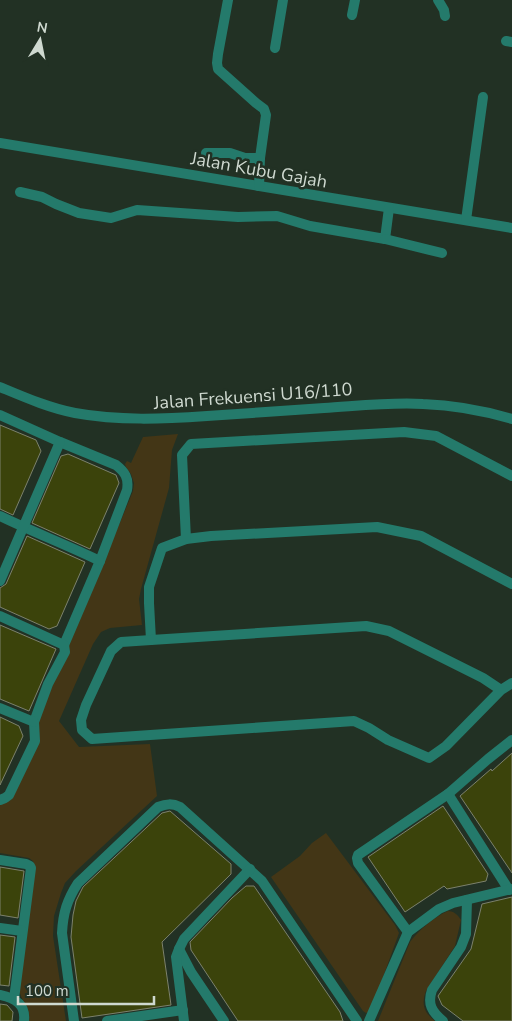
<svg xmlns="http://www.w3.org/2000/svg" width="512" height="1021" font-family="'Nunito Sans',sans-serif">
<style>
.green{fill:#433616}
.building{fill:#3b430b;stroke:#7c816c}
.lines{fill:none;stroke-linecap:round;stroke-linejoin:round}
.minor{stroke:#247a6b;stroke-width:10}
.labels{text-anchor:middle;stroke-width:5;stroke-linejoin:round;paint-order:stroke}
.street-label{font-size:18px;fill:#cfd9d0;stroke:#223124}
</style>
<rect width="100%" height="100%" fill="#223124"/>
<g class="green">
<path d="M178 434 172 450 169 488 141 589 139 599 142 625 110 628 101 632 93 644 59 721 79 747 150 744 157 796 76 871 65 883 61 893 54 916 53 936 66 1021H29C31 1005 21 1003 19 989L35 867 33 861 29 858 0 853V802L37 746 33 722 70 634 119 525 133 491 134 483 131 474 126 467 125 464 127 461 131 463 143 437Z"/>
<path d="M326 833 395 925 399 933 374 1002 369 1012 366 1013 363 1011 271 877 300 856 312 843Z"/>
<path d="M448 911C454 911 458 915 461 920L455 946 426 991C421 1004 424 1013 435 1021H378L410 942C419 930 434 917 448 911Z"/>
</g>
<g class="building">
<path d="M0 425 36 440 41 451 13 515 0 509Z"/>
<path d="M68 454 116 475 119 483 90 549 32 523 61 456Z"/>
<path d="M27 536 85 562 57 626 49 629 0 607V588L6 584Z"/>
<path d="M0 625 56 649 29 711 0 699Z"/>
<path d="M0 717 19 726 23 736 0 785Z"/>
<path d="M512 753V873L460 796 491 769 492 771Z"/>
<path d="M443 806 488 874 486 881 447 889 444 886 405 912 368 857Z"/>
<path d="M170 811 231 864V874L162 942 171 1005 82 1018 71 937 73 915 76 901 83 887 162 813Z"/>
<path d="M0 867 24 871 18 918 0 915Z"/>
<path d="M246 886H254L340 1012 343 1021H238L191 950 190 942 232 898Z"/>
<path d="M512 897V1021H463L442 1005 438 996 471 949 482 904Z"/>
<path d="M0 935 15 937 9 986 0 985Z"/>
<path d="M0 1004 7 1005 13 1012 12 1021H0Z"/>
</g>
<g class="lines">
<g class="minor">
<path d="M228 0 218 54 217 63 218 69 256 103 264 109 266 115 260 158"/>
<path d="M438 0 444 10 445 16"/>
<path d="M352 15 355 0"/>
<path d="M506 41 512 42"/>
<path d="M275 48 283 0"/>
<path d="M0 143 512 228"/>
<path d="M206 153H230L245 158H260L259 186"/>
<path d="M20 192 42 197 56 204 79 213 111 218 137 210 238 217 277 216 310 226 385 239 389 208"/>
<path d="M466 220 483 97"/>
<path d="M385 239 442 253"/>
<path d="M0 387C24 397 49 408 75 413 119 421 163 419 207 416 246 413 285 411 324 408 357 406 390 402 423 404 451 405 485 411 512 419"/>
<path d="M0 415 60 442 116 465C125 472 129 478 127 490L100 561 64 645"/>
<path d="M0 516C33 532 67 545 100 561"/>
<path d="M186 539 211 536 377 527 421 536 512 584"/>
<path d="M0 581 60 442"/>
<path d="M0 616 64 645 65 652 48 684 34 722 35 741 9 795 5 798 0 800"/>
<path d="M151 640 149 603V587L162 548 186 539 182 455 191 444 404 432 436 436 512 476"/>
<path d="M501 690 483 678 389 631 366 626 151 640 121 642 111 651 86 705 81 720 82 730 92 739 354 721 369 728 388 740 429 758 446 746 501 690 512 683"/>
<path d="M0 708 34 722"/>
<path d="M448 794 509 890"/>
<path d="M0 860 26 864 30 866 31 868 14 999"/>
<path d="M0 928 22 931"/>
<path d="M408 932 358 863 357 858 358 855 448 794 488 759 512 740"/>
<path d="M179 949 191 972 224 1021"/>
<path d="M0 995C15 998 26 1004 24 1021"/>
<path d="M74 1021 62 933C63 913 67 900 78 883L158 807C166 804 172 803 180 807L262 881 357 1021"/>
<path d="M107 1021 183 1010"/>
<path d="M184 1021 176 957 179 949 184 939 250 869"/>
<path d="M369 1021 408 932 439 909 453 903 512 889"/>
<path d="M443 1021C432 1012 427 1004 432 990L461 947 466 934 467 900"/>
</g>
</g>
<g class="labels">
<g class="street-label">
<text transform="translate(259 170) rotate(10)" y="6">Jalan Kubu Gajah</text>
<text transform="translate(253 396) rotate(-4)" y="6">Jalan Frekuensi U16/110</text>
</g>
</g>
<g transform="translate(40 40) rotate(10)" stroke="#223124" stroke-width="4" paint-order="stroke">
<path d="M0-4L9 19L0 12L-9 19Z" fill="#cfd9d0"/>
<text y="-8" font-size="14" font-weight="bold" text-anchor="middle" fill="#cfd9d0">N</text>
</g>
<path d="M18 996v8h136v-8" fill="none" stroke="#cfd9d0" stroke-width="2.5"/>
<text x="25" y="996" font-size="15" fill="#cfd9d0" stroke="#223124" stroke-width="4" paint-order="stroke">100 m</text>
</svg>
